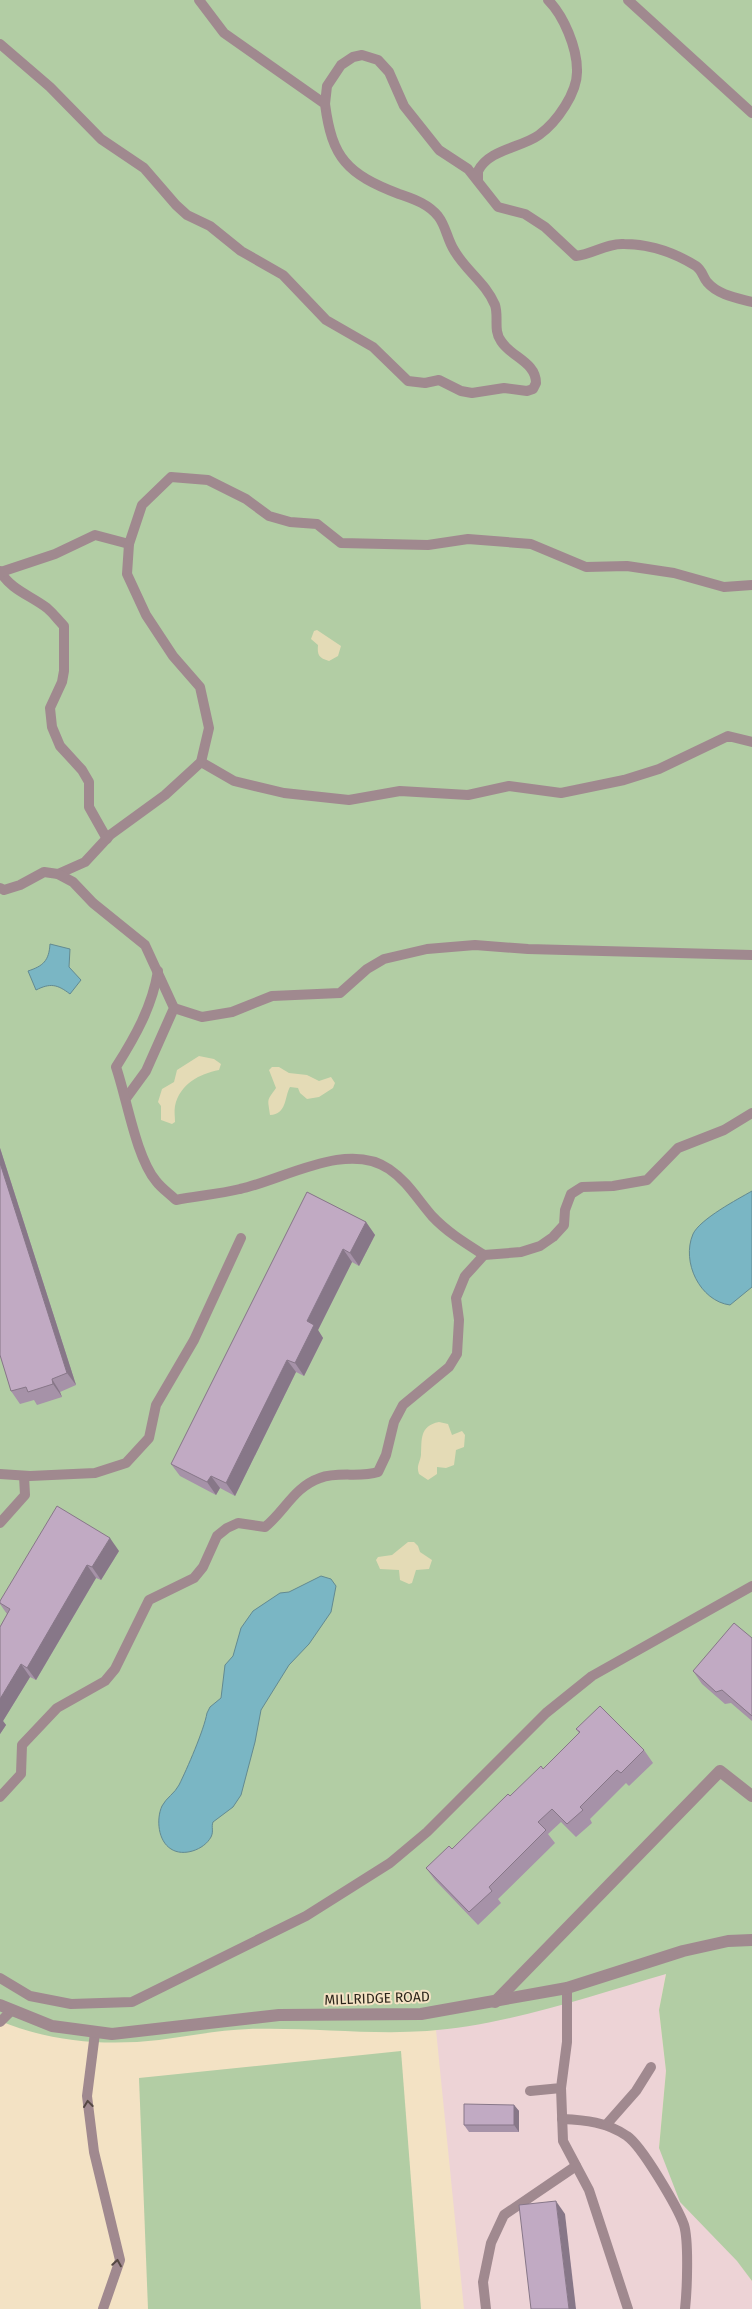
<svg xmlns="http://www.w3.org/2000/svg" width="752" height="2309" font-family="'Fira Sans',sans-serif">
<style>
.commercial{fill:#edd3d6}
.green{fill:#b2cda4}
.sand{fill:#e4dbb6}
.water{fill:#7ab6c4;stroke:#638a91}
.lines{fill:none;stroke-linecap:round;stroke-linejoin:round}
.service{stroke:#a0898f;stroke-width:10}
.minor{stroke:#a0898f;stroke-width:12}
.wall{fill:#a692a8}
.shaded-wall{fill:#877788}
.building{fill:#c1aac3;stroke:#877788}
.oneway{stroke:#554843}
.labels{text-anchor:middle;stroke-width:4;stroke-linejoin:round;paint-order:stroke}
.street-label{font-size:14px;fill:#2c251a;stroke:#f3e2c4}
</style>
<rect width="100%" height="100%" fill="#f3e2c4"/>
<path class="commercial" d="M668 1962 659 2010 666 2071 659 2148 752 2281V2309H464L434 2010Z"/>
<g class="green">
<path d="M0 0H752V2281L737 2261 680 2202 659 2148 666 2071 659 2010 666 1974C591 1996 504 2026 427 2031 368 2035 308 2027 249 2029 219 2030 189 2036 159 2040 106 2046 50 2042 0 2021Z"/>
<path d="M401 2051 421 2309H148L139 2078Z"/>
</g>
<g class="sand">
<path d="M317 630 341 646 338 656 329 661C319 658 317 655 318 645L311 639 314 631Z"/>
<path d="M199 1056 214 1059 221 1064 219 1070C199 1074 180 1084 175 1106 174 1111 175 1117 175 1122L172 1124 161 1120V1106L158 1102 162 1089 174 1082 177 1070Z"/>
<path d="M272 1067H279L289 1073 307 1075 319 1081 331 1077 335 1083 333 1088 319 1097 307 1099 300 1093 298 1088 290 1087C284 1098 287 1114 270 1115 268 1098 266 1102 276 1088L269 1070Z"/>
<path d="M439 1422 448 1424 452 1435 462 1431 465 1435 464 1447 456 1450 454 1465 446 1468 437 1467V1474L428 1480 419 1474C416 1465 420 1463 421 1455 422 1440 419 1426 439 1422Z"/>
<path d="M408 1542H414L418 1546 420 1552 432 1560 429 1569 416 1570 412 1583 409 1584 400 1580 399 1570 380 1569 376 1560 378 1557 392 1555Z"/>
</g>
<g class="water">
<path d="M50 944 70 949 69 967 81 980 70 994C57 984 50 983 36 990L28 971C43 966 49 961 50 944Z"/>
<path d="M752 1191V1287L730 1305C700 1301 681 1262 693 1234 700 1219 738 1199 752 1191Z"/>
<path d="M321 1576 331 1579 336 1586 331 1612 309 1644 289 1665 261 1710 255 1742 241 1795 233 1807 213 1822C211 1827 214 1831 211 1837 204 1850 183 1857 171 1849 158 1841 156 1819 162 1806 166 1798 175 1793 179 1785 187 1769 204 1730 207 1713L210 1707 221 1698 225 1665 233 1656 241 1628 253 1611 280 1593 289 1592Z"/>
</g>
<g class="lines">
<g class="service">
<path d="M628 0 752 113"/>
<path d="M0 44 50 87 101 139 144 168 176 205 187 215 210 226 241 251 283 275 326 320 373 347 408 381 425 383 439 380 461 391 472 393 504 388 527 391 533 389 536 383C536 362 511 357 501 341 493 330 499 317 495 305 486 283 465 270 454 250 447 239 446 226 438 216 427 203 413 199 399 194 347 174 332 158 325 104L224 33 199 0"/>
<path d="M325 104 327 86 341 65 353 57 362 55 378 60 389 72 404 106 439 150 468 169 498 207 525 214 545 227 576 256C593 254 607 243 624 244 649 244 675 253 696 266 702 270 703 277 707 282 718 295 737 298 752 302"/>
<path d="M478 180V171C489 149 521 148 539 135 557 122 578 92 577 70 577 48 564 16 548 0"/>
<path d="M0 571C11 590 30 595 47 608 53 613 58 620 64 626V671L62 682 50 708 52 727 60 746 82 770 89 782V807L107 839"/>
<path d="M1 572 55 554 95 535 129 544"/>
<path d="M201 762 234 781 284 793 349 800 400 791 468 795 509 786 561 793 624 780 659 769 728 736 752 742"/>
<path d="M58 874 85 862 110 835 165 795 201 762 209 728 200 687 173 656 146 615 127 574 129 544 142 505 171 477 208 480 246 499 269 516 290 522 317 524 341 543 428 545 468 539 531 544 586 567 627 566 674 573 724 587 752 585"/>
<path d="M0 888 4 890 20 885 44 872 58 874 73 882 93 903 145 945 174 1008 146 1071 127 1097"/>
<path d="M158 971C152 1007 135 1037 116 1067 127 1099 136 1157 156 1181 161 1188 170 1194 176 1200 197 1196 219 1194 240 1189 283 1180 347 1140 389 1169 407 1181 418 1200 432 1216 447 1232 465 1243 484 1255"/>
<path d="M174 1008 202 1017 232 1012 272 996 340 993 367 969 384 959 427 949 475 945 528 949 752 955"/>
<path d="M0 1474 30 1476 95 1473 126 1463 149 1438 156 1405 194 1340 241 1238"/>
<path d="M0 1523 25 1495 24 1476"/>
<path d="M0 1797 21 1774 22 1745 57 1708 105 1681 115 1669 149 1600 194 1578 203 1567 217 1536 227 1528 238 1523 265 1527C285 1511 294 1487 320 1478 338 1471 360 1478 378 1472L386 1455 394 1422 403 1405 449 1367 457 1354 459 1320 456 1298 465 1276 484 1255 521 1252 540 1246 553 1237 564 1225 565 1210 571 1194 582 1187 613 1186 647 1180 678 1148 724 1130 752 1113"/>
<path d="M0 1978 30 1996 71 2004 132 2002 306 1916 390 1863 427 1832 546 1713 592 1676 752 1586"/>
<path d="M0 2022 11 2011"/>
<path d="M95 2033 87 2096 94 2152 120 2260 103 2309"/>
<path d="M561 2088 563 2141 589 2190 628 2309"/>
<path d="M530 2091 561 2088 567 2042V1988"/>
<path d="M562 2119C585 2120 607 2122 627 2136 642 2146 678 2208 684 2225 689 2242 687 2291 685 2309"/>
<path d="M606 2125 636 2091 651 2067"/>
<path d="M486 2309 483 2282 491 2243 504 2215 576 2166"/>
</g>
<g class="minor">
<path d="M495 2002 720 1771 752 1796"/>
<path d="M0 2005 52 2026 112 2034 279 2015 421 2014 567 1988 683 1951 728 1941 752 1940"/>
</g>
</g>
<g class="wall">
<path d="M0 1148 76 1385 60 1392 62 1397 37 1405 34 1400 20 1404 11 1391 0 1355Z"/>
<path d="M307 1192 366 1222 375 1235 359 1266 352 1262 318 1330 323 1338 304 1376 296 1372 235 1496 220 1488 216 1495 180 1476 171 1464Z"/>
<path d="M119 1551 101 1580 96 1578 36 1680 30 1677 3 1721 6 1725 0 1734V1627L7 1614 0 1604V1601Z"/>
<path d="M752 1638V1721L731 1703 725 1704 702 1684 693 1671Z"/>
<path d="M576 1729 644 1750 653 1763 629 1786 626 1783 590 1819 592 1823 576 1837 561 1822 548 1834 555 1843 498 1899 501 1903 478 1925 435 1880 426 1868 452 1849 510 1796 543 1769 579 1733Z"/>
<path d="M514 2105 519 2111V2132H469L464 2125Z"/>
</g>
<g class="shaded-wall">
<path d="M0 1148 76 1385 67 1373 0 1163Z"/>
<path d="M366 1222 375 1235 359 1266 350 1253Z"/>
<path d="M343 1249 352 1262 318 1330 323 1338 304 1376 295 1363 307 1321Z"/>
<path d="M287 1360 296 1372 235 1496 226 1483Z"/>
<path d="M52 1379 60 1392 62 1397 53 1384Z"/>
<path d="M211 1476 220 1488 216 1495 207 1482Z"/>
<path d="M110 1538 119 1551 101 1580 92 1567Z"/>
<path d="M87 1565 96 1578 36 1680 27 1668Z"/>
<path d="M21 1664 30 1677 3 1721 6 1725 0 1734V1699Z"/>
<path d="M514 2105 519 2111V2132L514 2125Z"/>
<path d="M556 2201 565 2214 576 2309H569Z"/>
</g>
<g class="building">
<path d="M0 1163 67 1373 52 1379 53 1384 28 1392 26 1387 11 1391 0 1355Z"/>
<path d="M307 1192 366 1222 350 1253 343 1249 307 1321 314 1325 295 1363 287 1360 226 1483 211 1476 207 1482 171 1464Z"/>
<path d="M57 1506 110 1538 92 1567 87 1565 27 1668 21 1664 0 1699V1627L10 1609 0 1603V1601Z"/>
<path d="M734 1623 752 1638V1716L722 1690 716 1692 693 1671Z"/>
<path d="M600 1706 644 1750 621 1773 617 1770 580 1807 583 1810 567 1824 552 1809 538 1822 546 1830 489 1887 492 1891 469 1912 426 1868 449 1846 452 1849 508 1794 510 1796 541 1766 543 1769 580 1732 576 1729Z"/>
<path d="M464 2104 514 2105V2125H464Z"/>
<path d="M556 2201 569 2309H531L519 2205Z"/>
</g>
<defs><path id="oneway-chevron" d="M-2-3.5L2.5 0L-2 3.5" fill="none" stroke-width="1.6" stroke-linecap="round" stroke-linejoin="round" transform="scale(1.25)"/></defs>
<g class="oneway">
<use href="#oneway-chevron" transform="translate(88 2104) rotate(-97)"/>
<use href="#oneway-chevron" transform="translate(117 2263) rotate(-81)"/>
</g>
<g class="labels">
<g class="street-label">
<text transform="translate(377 1998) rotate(-2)" y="5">MILLRIDGE ROAD</text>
</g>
</g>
</svg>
